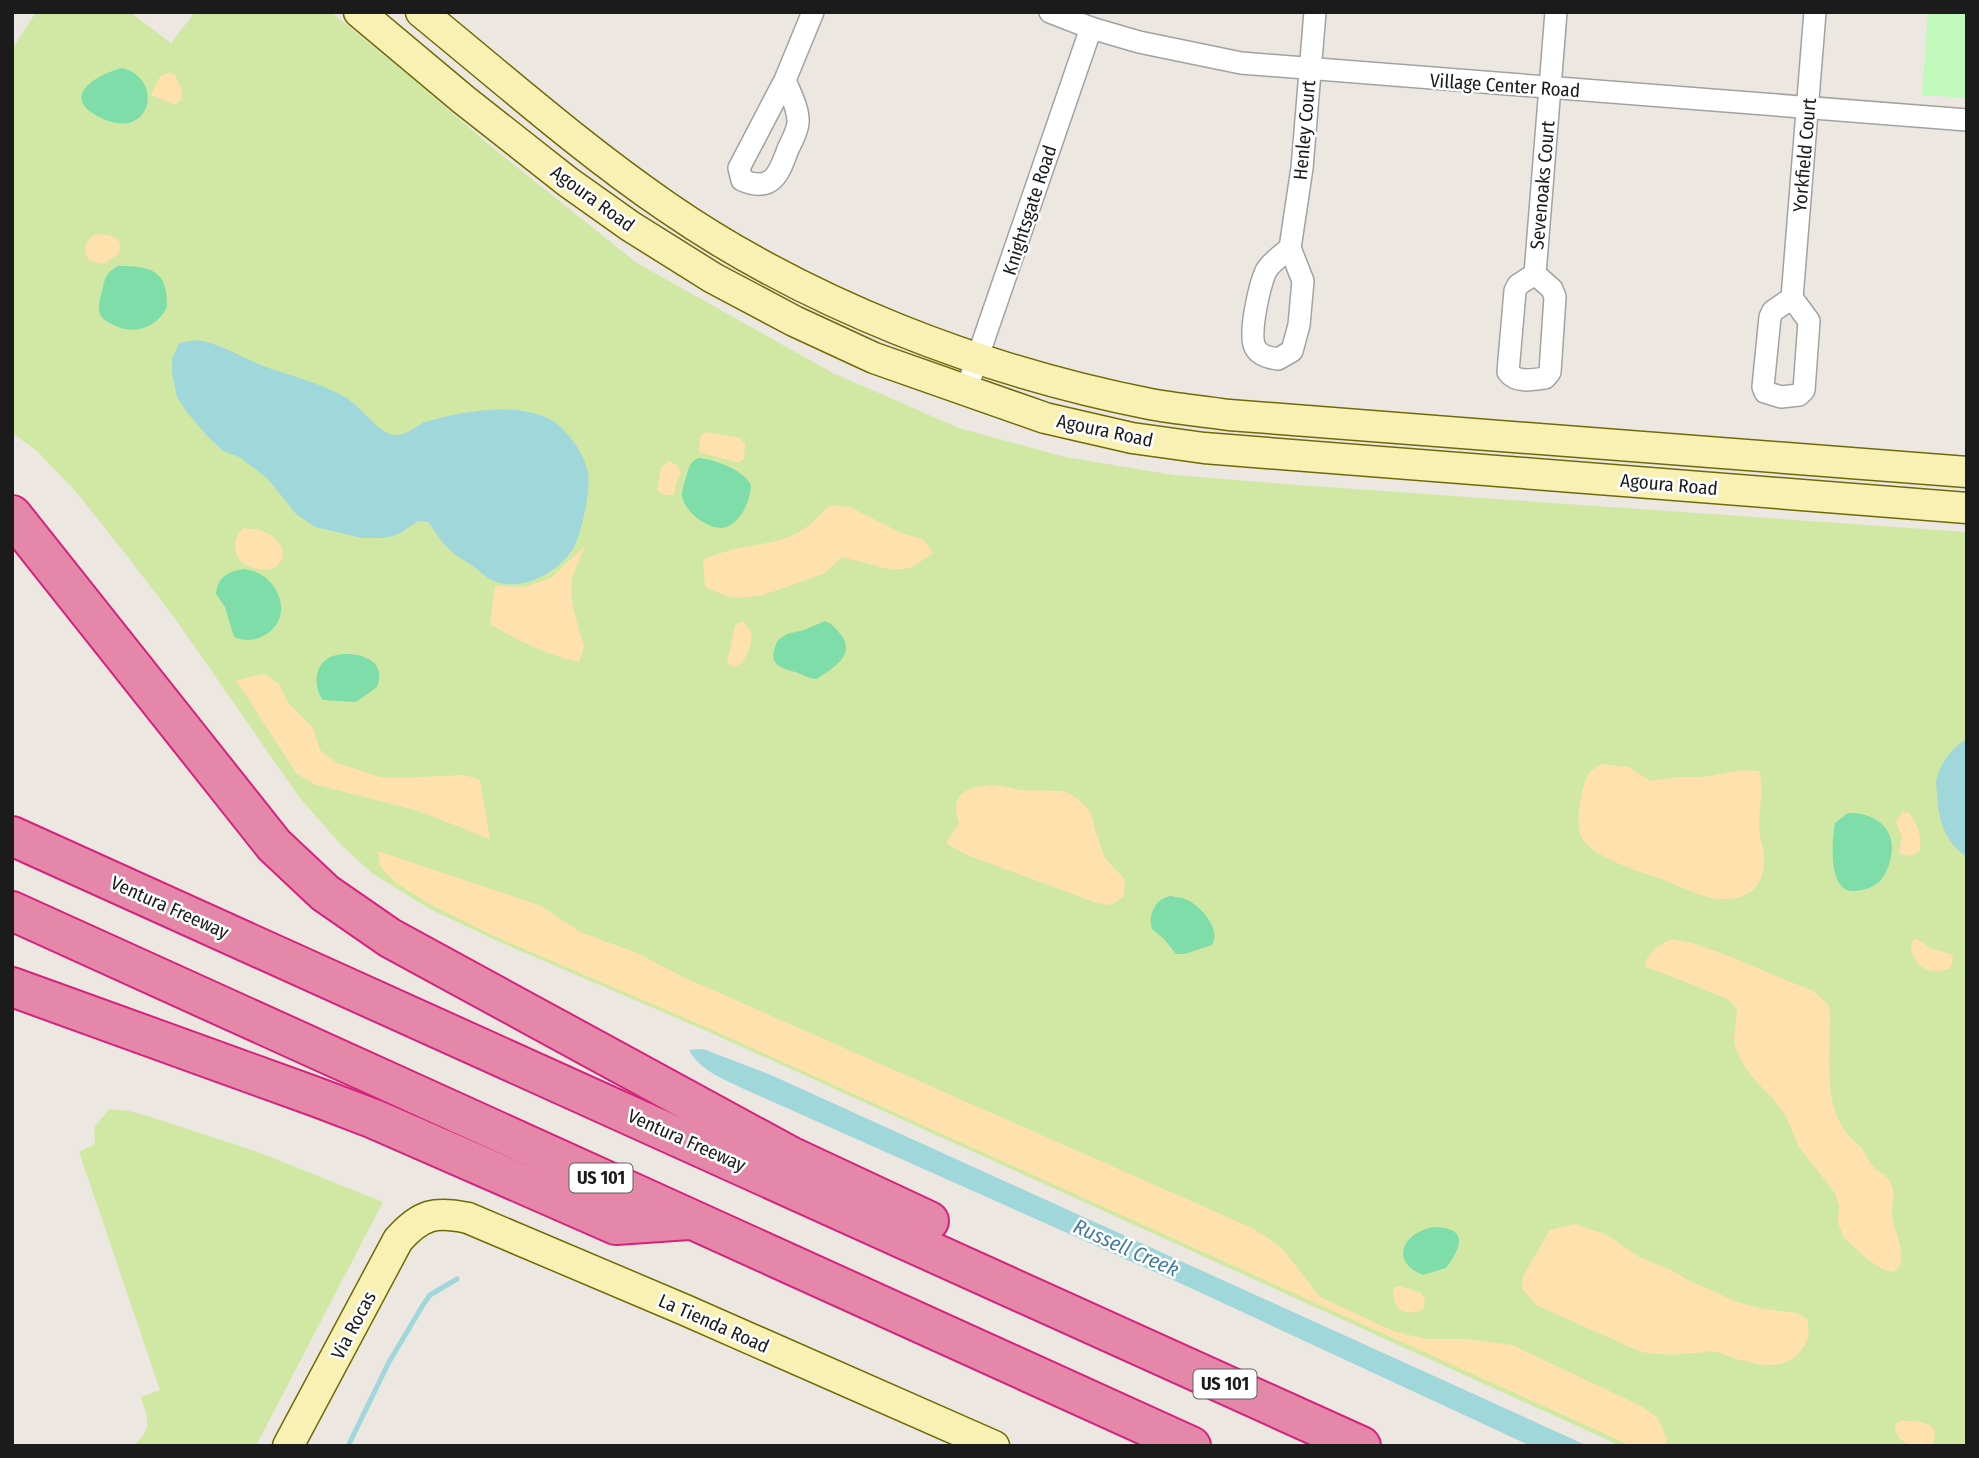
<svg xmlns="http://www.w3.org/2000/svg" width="1979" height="1458" font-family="'Fira Sans Condensed',sans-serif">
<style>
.grass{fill:#d1e8a5}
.sand{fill:#ffe1ad}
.park{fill:#c1f9bc}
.pitch{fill:#7edda9}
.water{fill:#a0d7db}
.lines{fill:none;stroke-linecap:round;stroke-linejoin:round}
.stream{stroke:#a0d7db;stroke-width:5}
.street-casing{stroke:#a2a2a2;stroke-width:24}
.secondary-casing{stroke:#706a05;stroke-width:33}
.highway-casing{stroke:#d5237d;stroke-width:42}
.street{stroke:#fff;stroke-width:21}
.secondary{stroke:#f9f1b3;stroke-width:30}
.highway{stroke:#e587a8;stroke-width:38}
.labels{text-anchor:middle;stroke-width:5;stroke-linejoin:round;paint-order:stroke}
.shield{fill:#fff;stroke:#5f5f5f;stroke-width:2}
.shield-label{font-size:18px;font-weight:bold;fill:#1b1b1b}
.street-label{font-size:19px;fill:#1b1b1b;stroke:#fff}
.water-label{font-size:21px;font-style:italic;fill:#437d9b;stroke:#fff}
</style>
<rect width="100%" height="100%" fill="#ede7e1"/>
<g class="grass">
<path d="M36 12H130L171 43 195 12H331L414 80 493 148 637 263 833 373 959 428 1065 457 1173 475 1312 486 1967 532V1446H1621L709 1032 493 939 430 909 373 874 342 846 299 797 176 620 127 556 77 493 37 451 12 433V49Z"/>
<path d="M109 1109 129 1111 151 1117 258 1152 383 1202 256 1446H131C154 1431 148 1420 141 1397L160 1390 79 1152 95 1144 94 1128Z"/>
</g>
<g class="sand">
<path d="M169 72 175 75 182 90 181 100 175 105 151 95 160 77Z"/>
<path d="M96 234 108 235 117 238 120 244 119 254 103 264 90 261C81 251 84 241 96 234Z"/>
<path d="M705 432 740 438 745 444 744 459 739 463 736 462 699 452 700 437Z"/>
<path d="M669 461 677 465 681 472 676 483 674 494C667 497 662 494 657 490L661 468Z"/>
<path d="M830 505 850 507 903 534 923 539 933 553 911 568 892 570 842 557 823 574 760 596 731 598 705 587 703 559C712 556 721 553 730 550 754 544 779 544 801 531 812 524 821 514 830 505Z"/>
<path d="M244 528C249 529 255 529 260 530 276 535 292 552 277 566 269 573 250 569 242 562 231 553 234 535 244 528Z"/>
<path d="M585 546 572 577 571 596 574 612 584 647 579 662C550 656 515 639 490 624L495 586 524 587 551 578Z"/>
<path d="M744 622C747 626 749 628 751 633 753 645 745 665 733 667L727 662 735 626 738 623Z"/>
<path d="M265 674 279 684 289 704 313 728 320 750 337 763 380 777 400 778 465 775 480 780 490 839 419 811 314 784 297 774 236 680Z"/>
<path d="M1602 764 1629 767 1650 781 1677 777H1704L1741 770 1759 771C1765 790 1758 810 1759 829 1760 840 1765 851 1764 861 1763 890 1746 900 1719 899 1708 899 1671 883 1658 878 1636 870 1598 859 1583 840 1574 827 1581 786 1589 773 1592 769 1597 767 1602 764Z"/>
<path d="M995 785 1020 790 1064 791 1078 799 1091 813 1096 833 1105 858 1125 880 1124 896 1111 905 1097 903 967 855 946 843 959 824C958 819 956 812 956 806 959 787 980 786 995 785Z"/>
<path d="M1903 812 1909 813C1917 822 1922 838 1920 850 1915 856 1905 858 1899 852L1902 838 1896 821Z"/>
<path d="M378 851 541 906 580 932 637 953 681 976 1252 1228 1281 1247 1320 1297 1393 1331 1425 1339H1465L1512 1345 1641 1406 1658 1418 1667 1440 1664 1446H1632L708 1028 494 936 428 903 395 882 380 866Z"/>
<path d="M1672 939 1688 942 1718 952 1813 991 1828 1004 1830 1015C1830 1050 1824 1091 1840 1123 1845 1134 1853 1139 1861 1147 1866 1154 1869 1164 1876 1169 1882 1174 1888 1176 1891 1184 1897 1195 1889 1209 1893 1221 1897 1238 1905 1251 1899 1268L1892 1272 1884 1270 1866 1258 1844 1238 1838 1223 1839 1206 1835 1193 1799 1147 1786 1117 1774 1100 1753 1078 1741 1061 1735 1046 1734 1038 1737 1011 1734 1005 1727 999 1689 983 1646 967 1645 962C1651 951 1660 943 1672 939Z"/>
<path d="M1915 939C1923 941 1924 944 1930 948 1936 951 1945 951 1952 955L1953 960 1950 968C1930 978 1911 965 1911 943Z"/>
<path d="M1574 1224 1607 1235 1639 1257 1669 1269 1688 1280 1737 1302 1764 1309 1797 1313 1807 1319C1809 1331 1810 1339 1802 1349 1786 1371 1761 1366 1737 1359 1728 1356 1721 1352 1711 1351 1706 1351 1701 1353 1695 1353 1677 1355 1659 1355 1641 1352L1536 1305 1522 1288 1523 1276 1550 1230Z"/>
<path d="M1399 1286 1421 1293 1425 1301 1423 1309C1405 1318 1391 1309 1394 1288Z"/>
<path d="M1902 1420C1919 1423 1943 1420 1932 1446 1915 1446 1896 1446 1895 1425Z"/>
</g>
<path class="park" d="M1928 12H1967V98L1922 95Z"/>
<g class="pitch">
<path d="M122 68C165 78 152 144 99 117 58 96 98 74 122 68Z"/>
<path d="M118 266C151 266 168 270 167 307 156 329 133 336 112 324 107 322 102 319 100 314 97 307 101 295 103 287 105 277 108 271 118 266Z"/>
<path d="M699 458C716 460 742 469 751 485 751 500 740 526 722 528 707 529 684 511 682 496 682 489 685 481 687 474 689 466 691 461 699 458Z"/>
<path d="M244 569C279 572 298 620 261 637 252 641 244 641 234 637L225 607 216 594C217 578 228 571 244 569Z"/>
<path d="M825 621C833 624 836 629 842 636 856 656 831 669 817 679 808 679 803 674 795 672 776 667 767 662 778 640L787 634 804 630Z"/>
<path d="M343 654C364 653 387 662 377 687L356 702 323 700C314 689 314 667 327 659 332 655 338 655 343 654Z"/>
<path d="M1848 813C1877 812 1899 831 1890 861 1888 868 1885 875 1881 880 1875 887 1864 890 1856 891 1827 894 1832 841 1835 823Z"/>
<path d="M1170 896C1176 897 1182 897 1187 900 1201 906 1222 930 1212 945L1185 954H1176L1164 939 1152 929C1148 915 1155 899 1170 896Z"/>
<path d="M1435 1227C1469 1228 1461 1248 1446 1268L1423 1275C1388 1261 1404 1231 1435 1227Z"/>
</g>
<g class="water">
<path d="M197 340C222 344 238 356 261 365 287 375 321 383 345 397 360 406 376 429 390 434 406 439 414 425 428 421 465 411 518 401 553 421 560 425 567 433 572 440 579 448 586 462 588 473 591 488 582 531 575 545 562 571 522 593 494 581 486 578 480 571 473 566 466 561 457 557 451 551 441 543 436 532 428 522L418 521 400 533 393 536 383 538H362L315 527 296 514 267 478 239 457 223 451 208 437 186 411 177 397 172 373V359L179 343Z"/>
<path d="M1967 739V857C1945 843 1938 819 1937 794 1937 789 1935 782 1937 778 1941 761 1953 747 1967 739Z"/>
<path d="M703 1049 771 1075 1588 1446H1531L1184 1285 744 1089C724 1079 700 1071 689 1050Z"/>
</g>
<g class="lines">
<path class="stream" d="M348 1446 389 1362 423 1305 430 1295 457 1279"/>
<g class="street-casing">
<g id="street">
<path d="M1050 12 1091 28 1139 42 1241 63 1967 120"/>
<path d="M785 80C790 93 799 109 798 123 797 132 792 141 788 149 779 174 772 193 742 180L739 168 785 80 813 12"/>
<path d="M1290 248C1283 254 1271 262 1266 271 1260 284 1248 334 1255 347 1259 356 1270 358 1278 359L1292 351 1299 325 1303 281 1290 248 1302 168 1315 12"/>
<path d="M1535 274 1556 12"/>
<path d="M1535 274 1552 289 1555 297 1550 372 1545 378C1532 380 1516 383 1508 372L1515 291 1518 285Z"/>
<path d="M1792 298 1773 311 1770 317 1763 387 1765 392 1781 397 1799 395 1804 390 1809 321 1792 298 1815 12"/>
<path d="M966 391 1091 28"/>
</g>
</g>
<g class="secondary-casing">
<g id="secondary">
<path d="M359 12 464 100 568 182 630 226 713 278 794 321 874 358 1045 418 1132 438 1204 448 1967 508"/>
<path d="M421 12C502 78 581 148 667 207 808 304 982 371 1150 404 1176 409 1203 411 1229 415L1967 472"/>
<path d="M288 1446 398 1240C421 1214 435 1211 468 1218L685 1310 994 1446"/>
</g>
</g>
<g class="highway-casing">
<g id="highway">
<path d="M12 515 274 845 325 893 390 938 790 1156 929 1221"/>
<path d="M12 836 1361 1446"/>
<path d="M12 911 1191 1446"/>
<path d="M12 987 319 1098 374 1119 616 1225 689 1220"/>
</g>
</g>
<use href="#street" class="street"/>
<use href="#secondary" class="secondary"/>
<use href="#highway" class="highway"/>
</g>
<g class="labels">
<g class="shield">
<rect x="569.5" y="1163.5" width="63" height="29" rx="5"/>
<rect x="1193.5" y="1369.5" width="63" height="29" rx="5"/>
</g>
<g class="shield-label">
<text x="601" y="1184">US 101</text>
<text x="1225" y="1390">US 101</text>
</g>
<g class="street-label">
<text transform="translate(1505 85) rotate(4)" y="7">Village Center Road</text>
<text transform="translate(1304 130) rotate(-85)" y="7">Henley Court</text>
<text transform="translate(1804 155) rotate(-85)" y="7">Yorkfield Court</text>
<text transform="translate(1542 185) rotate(-85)" y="7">Sevenoaks Court</text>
<text transform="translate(593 198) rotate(36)" y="7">Agoura Road</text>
<text transform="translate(1029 210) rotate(-72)" y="7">Knightsgate Road</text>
<text transform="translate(1105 430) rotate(12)" y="7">Agoura Road</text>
<text transform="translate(1669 484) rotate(5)" y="7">Agoura Road</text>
<text transform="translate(170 907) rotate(24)" y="7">Ventura Freeway</text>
<text transform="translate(687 1140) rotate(24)" y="7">Ventura Freeway</text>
<text transform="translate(714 1323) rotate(24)" y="7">La Tienda Road</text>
<text transform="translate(353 1325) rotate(-62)" y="7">Via Rocas</text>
</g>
<g class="water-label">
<text transform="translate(1126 1248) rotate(24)" y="7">Russell Creek</text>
</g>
</g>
<rect width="1979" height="1458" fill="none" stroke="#1b1b1b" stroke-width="28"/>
</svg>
